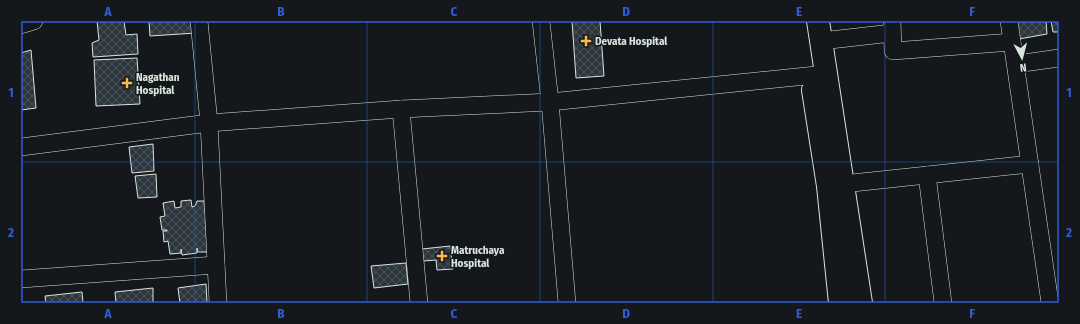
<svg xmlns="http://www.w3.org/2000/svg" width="1080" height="324" font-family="'Fira Sans Condensed',sans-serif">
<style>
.building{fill:url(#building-cross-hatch);stroke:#d8e6dc}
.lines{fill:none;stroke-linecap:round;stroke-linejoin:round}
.minor-casing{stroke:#d8e6dc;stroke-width:18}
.major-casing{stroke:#d8e6dc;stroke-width:24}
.minor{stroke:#14181c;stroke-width:17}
.major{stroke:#14181c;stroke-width:22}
.grid{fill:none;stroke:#305dd8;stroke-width:1;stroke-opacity:0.55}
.poi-dot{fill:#ffb74d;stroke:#14181c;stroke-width:1.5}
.labels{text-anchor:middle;stroke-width:3;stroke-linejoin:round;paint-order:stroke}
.poi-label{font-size:11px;font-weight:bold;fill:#d8e6dc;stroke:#14181c;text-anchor:start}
.neatline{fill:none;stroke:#305dd8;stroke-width:1.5}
.grid-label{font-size:13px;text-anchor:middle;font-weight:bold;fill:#305dd8}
</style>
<defs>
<pattern id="building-cross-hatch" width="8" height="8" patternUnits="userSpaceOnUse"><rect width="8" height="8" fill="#2c363c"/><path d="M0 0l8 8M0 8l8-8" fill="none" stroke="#4a5358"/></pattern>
</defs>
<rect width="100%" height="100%" fill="#14181c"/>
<g class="building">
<path d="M97 21H124L126 35 137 34 138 54 93 57 92 43 99 40Z"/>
<path d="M149 21H195L196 33 150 36Z"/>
<path d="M572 21H600L604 76 576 78Z"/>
<path d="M1017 21H1046L1047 34 1019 39Z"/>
<path d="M1051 21H1059V32H1053Z"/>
<path d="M31 50 36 108 21 110V53Z"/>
<path d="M137 58 140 104 96 106 94 60Z"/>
<path d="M153 144 154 171 132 173 129 147Z"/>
<path d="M156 174 157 197 138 198 135 176Z"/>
<path d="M191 200 192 207 195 206 197 201H204L205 212H208L209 221 205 222 210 252H198L197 248V253L182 255 181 249V253L170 254 168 241 164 242 163 231H167V230H162L160 217 165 216 163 203 174 201 175 208 181 207V201Z"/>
<path d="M450 246 453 269 437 270 436 260 423 261 422 249Z"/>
<path d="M406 263 408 284 374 288 371 266Z"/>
<path d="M206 284 207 303H180L178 288Z"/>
<path d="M153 288V303H116L115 292Z"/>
<path d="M82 292 83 303H46L45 296Z"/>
</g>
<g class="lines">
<g class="minor-casing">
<g id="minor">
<path d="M199 21 209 123 218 303"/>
<path d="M541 21 550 102 567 303"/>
<path d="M892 21 893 51 1012 42"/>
<path d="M1009 21 1050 303"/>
<path d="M21 25 34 21"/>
<path d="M821 41 892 33"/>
<path d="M1016 64 1059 58"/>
<path d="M401 109 419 303"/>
<path d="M21 147 209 123 401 109 550 102 826 74"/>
<path d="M927 175 943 303"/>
<path d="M843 184 1030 164"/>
<path d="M21 279 216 265"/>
</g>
</g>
<g class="major-casing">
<g id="major">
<path d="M818 21 861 303"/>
<path d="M813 90 828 186 840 303"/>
</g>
</g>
<use href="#minor" class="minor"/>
<use href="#major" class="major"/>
</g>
<path class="grid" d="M195 21V303M367 21V303M540 21V303M713 21V303M885 21V303M21 162H1059"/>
<g class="poi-dot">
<path d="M584 35h4v4h4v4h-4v4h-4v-4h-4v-4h4z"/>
<path d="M125 77h4v4h4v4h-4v4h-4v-4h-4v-4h4z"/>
<path d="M440 250h4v4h4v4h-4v4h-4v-4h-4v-4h4z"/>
</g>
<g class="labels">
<g class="poi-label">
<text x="595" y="45">Devata Hospital</text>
<text x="136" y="81">Nagathan<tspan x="136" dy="13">Hospital</tspan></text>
<text x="451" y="254">Matruchaya<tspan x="451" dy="13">Hospital</tspan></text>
</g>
</g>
<rect width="1080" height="324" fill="none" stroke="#14181c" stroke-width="44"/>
<g transform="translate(1022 58) rotate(173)" stroke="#14181c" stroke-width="3" paint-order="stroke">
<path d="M0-3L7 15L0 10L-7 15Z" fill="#d8e6dc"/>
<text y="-6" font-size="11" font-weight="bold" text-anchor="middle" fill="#d8e6dc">N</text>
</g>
<rect x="22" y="22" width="1036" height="280" class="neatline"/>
<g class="grid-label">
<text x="108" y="16">A</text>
<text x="281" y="16">B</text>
<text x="454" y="16">C</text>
<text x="626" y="16">D</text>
<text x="799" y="16">E</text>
<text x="972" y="16">F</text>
<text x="11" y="97">1</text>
<text x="1069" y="97">1</text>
<text x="11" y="237">2</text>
<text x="1069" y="237">2</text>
<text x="108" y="318">A</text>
<text x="281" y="318">B</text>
<text x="454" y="318">C</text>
<text x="626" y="318">D</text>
<text x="799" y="318">E</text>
<text x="972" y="318">F</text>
</g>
</svg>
